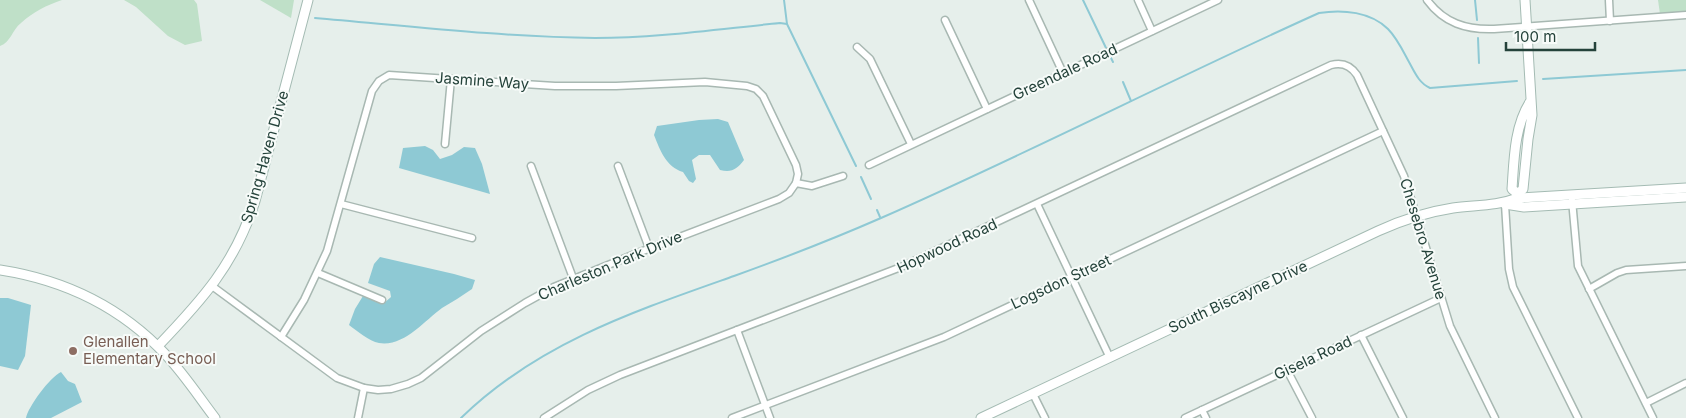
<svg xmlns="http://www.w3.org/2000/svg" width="1686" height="418" font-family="Inter,sans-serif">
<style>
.green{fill:#bfe0c8}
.water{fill:#8ec9d4}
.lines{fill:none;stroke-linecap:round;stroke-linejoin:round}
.stream{stroke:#8ec9d4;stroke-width:2}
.street-casing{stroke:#a8b8b2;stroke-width:9}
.secondary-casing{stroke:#a4bbb3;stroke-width:11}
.street{stroke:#fff;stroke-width:6}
.secondary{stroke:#fff;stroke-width:9}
.education-dot{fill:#8d6e63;stroke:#f7fbf9;stroke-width:2}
.labels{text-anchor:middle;stroke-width:4;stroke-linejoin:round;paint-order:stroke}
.street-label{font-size:15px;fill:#24423a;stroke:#f7fbf9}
.education-label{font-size:15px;fill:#785e54;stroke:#f7fbf9;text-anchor:start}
</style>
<rect width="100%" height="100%" fill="#e6efeb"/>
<g class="green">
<path d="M0 0H62C47 5 33 12 21 23 12 30 11 42 0 46Z"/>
<path d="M124 0H194L197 4 202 41 185 45 168 36 136 7Z"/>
<path d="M260 0H294L291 18Z"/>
<path d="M1658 0H1686V12L1660 14Z"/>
</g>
<g class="water">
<path d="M718 119 728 122 744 160C737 169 732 173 720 170L710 155H699L692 160 696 179 693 183 689 181 683 172C666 167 660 150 654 135L657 126 699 120Z"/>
<path d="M425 146 433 150 440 159 452 155 464 147 475 148 482 164 490 194 399 168 403 148Z"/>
<path d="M380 257 454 274 475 280 472 289C462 296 452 302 442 308 424 321 404 347 379 343 369 341 357 331 349 325L355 309 363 296 383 304 391 297 390 291 368 283 374 264Z"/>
<path d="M0 298H8L31 305 25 356 18 370 0 366Z"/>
<path d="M61 372 68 381 75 384 82 402 51 418H26C28 407 50 377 61 372Z"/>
</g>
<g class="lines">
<g class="stream">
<path d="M784 0 787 24"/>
<path d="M1083 0 1107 50"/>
<path d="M1475 0 1477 20"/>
<path d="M315 18C408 26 502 37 595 38 657 38 719 29 780 23L787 24 856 166"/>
<path d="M1478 38 1479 63"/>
<path d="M1109 54 1113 62"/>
<path d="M1543 79 1686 70"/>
<path d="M1123 82 1131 101"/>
<path d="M861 177 871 199"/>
<path d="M877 210 880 217"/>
<path d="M461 418C538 343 635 311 734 276 784 258 833 239 881 218 1029 153 1172 79 1319 13 1343 9 1371 12 1388 29 1397 38 1403 51 1409 62 1415 73 1419 83 1430 88L1517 81"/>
</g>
<g class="street-casing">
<g id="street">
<path d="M1029 0 1063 73"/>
<path d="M1138 0 1152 31"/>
<path d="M1427 0C1444 23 1466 30 1494 29L1686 15"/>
<path d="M1609 0 1610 21"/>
<path d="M945 20 987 109"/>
<path d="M857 47 870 59 911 144"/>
<path d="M445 144 451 79"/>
<path d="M869 165 1218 0"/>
<path d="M531 166 573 278"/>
<path d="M618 166 649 248"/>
<path d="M1572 200 1578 266 1653 418"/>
<path d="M341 204 472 238"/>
<path d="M1037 204 1110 358"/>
<path d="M1505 204 1509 269 1513 287 1578 418"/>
<path d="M318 273 382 300"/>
<path d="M212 286 337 378 364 388 378 390 391 389 408 384 421 378 481 331 525 303 554 287 635 254 779 199 789 193 796 183 812 186 843 176"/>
<path d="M1589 289 1617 273 1626 270 1686 266"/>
<path d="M737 330 770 418"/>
<path d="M1361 335 1403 418"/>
<path d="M281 337 304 300 327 251 372 91 379 81 389 75 555 86H616L705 82 747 86 756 89 763 96 796 165 798 174 796 183"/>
<path d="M1287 370 1312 418"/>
<path d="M1033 394 1045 418"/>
<path d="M1646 403 1686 383"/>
<path d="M1202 410 1206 418"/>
<path d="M358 418 364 388"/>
<path d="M544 418 588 390 620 375 901 267 1331 65C1342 62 1351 66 1357 75L1404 176 1450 326 1495 418"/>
<path d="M732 418 944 337 1383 131"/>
<path d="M1185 418 1441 298"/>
</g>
</g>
<g class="secondary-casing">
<g id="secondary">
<path d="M1525 0 1532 115 1528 139 1523 189 1518 194 1512 189C1514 161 1514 127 1530 102"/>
<path d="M1505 204 1524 207 1686 197"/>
<path d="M0 270C65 280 121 307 166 355 184 374 199 397 215 418"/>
<path d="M158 346C202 300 235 264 255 201L308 0"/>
<path d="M981 418 1378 231C1402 220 1427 212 1453 208 1475 205 1497 206 1518 198L1686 188"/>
</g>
</g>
<use href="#street" class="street"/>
<use href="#secondary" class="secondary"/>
</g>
<circle class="education-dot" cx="73" cy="351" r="5"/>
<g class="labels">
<g class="street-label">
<text transform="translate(1065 72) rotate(-25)" y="5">Greendale Road</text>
<text transform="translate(482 81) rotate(4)" y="5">Jasmine Way</text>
<text transform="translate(265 157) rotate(-74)" y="5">Spring Haven Drive</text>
<text transform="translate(1423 239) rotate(73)" y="5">Chesebro Avenue</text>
<text transform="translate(947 246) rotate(-25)" y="5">Hopwood Road</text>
<text transform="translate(610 266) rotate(-23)" y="5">Charleston Park Drive</text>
<text transform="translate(1061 282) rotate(-25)" y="5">Logsdon Street</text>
<text transform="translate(1238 297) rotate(-25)" y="5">South Biscayne Drive</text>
<text transform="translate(1313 358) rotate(-25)" y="5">Gisela Road</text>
</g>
<g class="education-label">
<text x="83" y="347">Glenallen<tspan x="83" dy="17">Elementary School</tspan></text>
</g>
</g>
<path d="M1506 42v8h89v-8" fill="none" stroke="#24423a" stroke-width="2.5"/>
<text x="1514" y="42" font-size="15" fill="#24423a" stroke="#f7fbf9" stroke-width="4" paint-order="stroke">100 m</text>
</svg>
